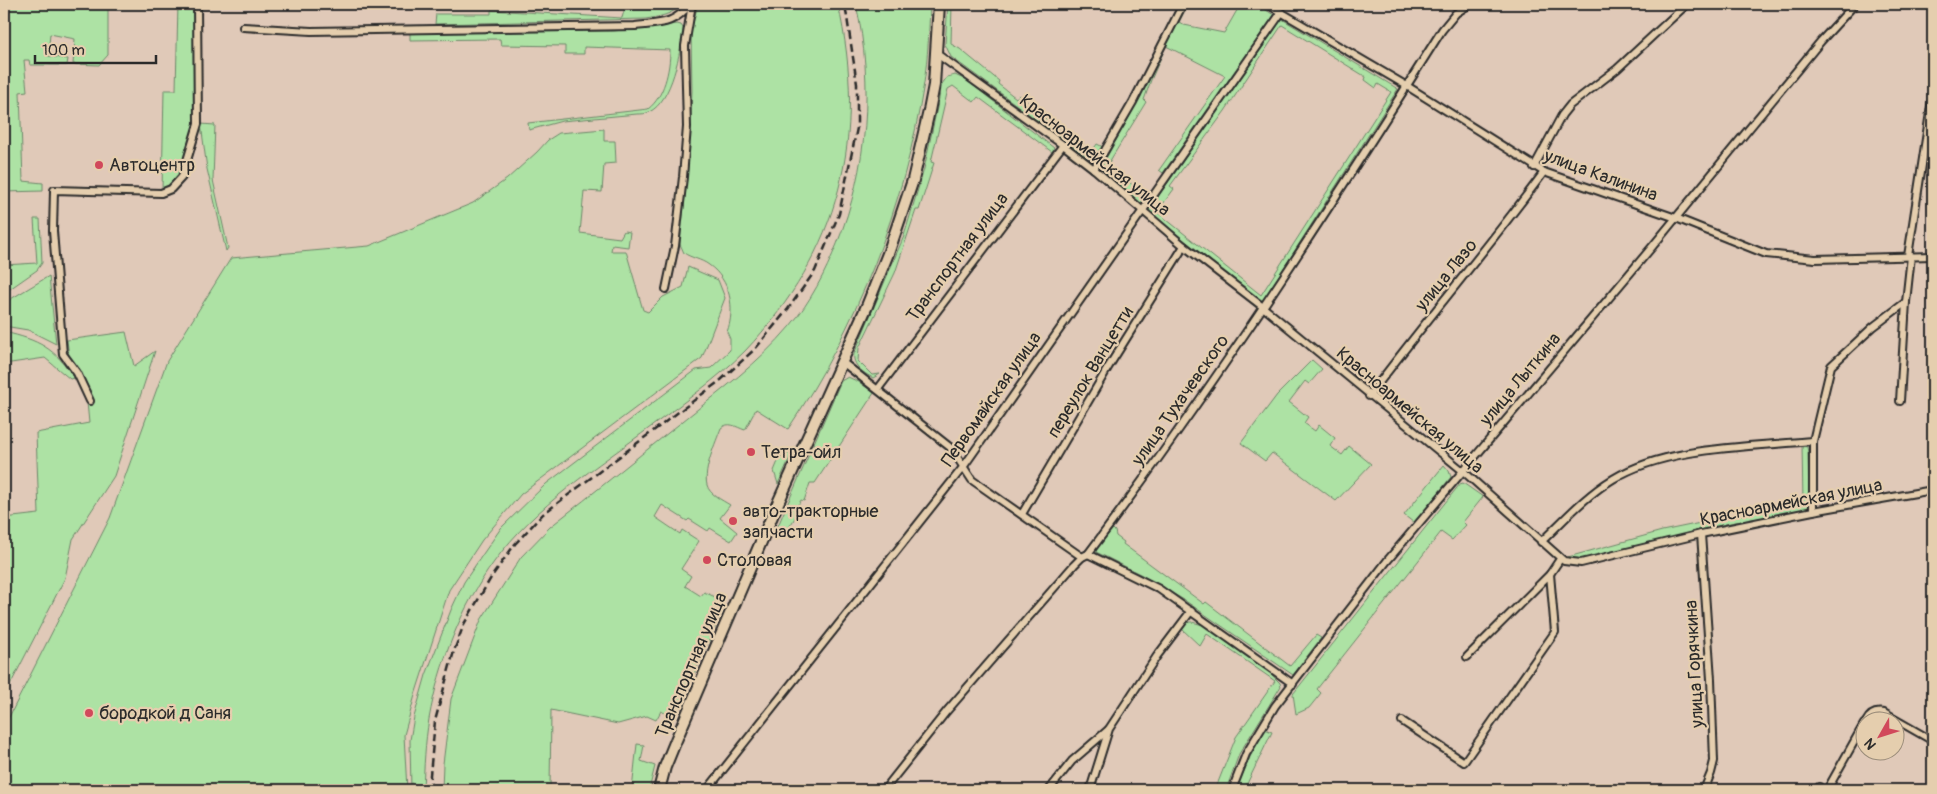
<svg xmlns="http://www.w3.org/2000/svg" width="1937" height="794" font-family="Pangolin,sans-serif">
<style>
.green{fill:#ade2a4;stroke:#6c8668;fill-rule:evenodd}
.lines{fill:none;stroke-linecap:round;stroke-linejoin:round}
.minor-casing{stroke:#2b2b2b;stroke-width:10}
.trunk-casing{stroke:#2b2b2b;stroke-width:14}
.minor{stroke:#e5ceae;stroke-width:6}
.trunk{stroke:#e5ceae;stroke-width:10}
.rail{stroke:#2b2b2b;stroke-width:2.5;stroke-dasharray:8 4;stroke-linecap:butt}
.poi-dot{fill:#d1495b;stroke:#e5ceae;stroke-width:2}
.labels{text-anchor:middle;stroke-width:4.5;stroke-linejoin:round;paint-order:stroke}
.street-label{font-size:18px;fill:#2b2b2b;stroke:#e5ceae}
.poi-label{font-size:18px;fill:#2b2b2b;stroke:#e5ceae;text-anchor:start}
</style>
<rect width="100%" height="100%" fill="#e0c9b8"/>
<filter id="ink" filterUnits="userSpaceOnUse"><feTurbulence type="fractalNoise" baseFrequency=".02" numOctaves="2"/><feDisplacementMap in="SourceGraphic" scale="10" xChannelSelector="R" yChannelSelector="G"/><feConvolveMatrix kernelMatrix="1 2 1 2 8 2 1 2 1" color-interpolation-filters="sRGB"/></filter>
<g filter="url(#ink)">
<g class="green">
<path d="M16 4H108V55L99 65 73 64 75 39 50 34 48 56 68 59 67 65H30L29 60H24L27 91 20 92 23 181 43 183V191L4 192V10Z"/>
<path d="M178 4H194V127L179 178 162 190 164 90H176Z"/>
<path d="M626 4H682C672 15 659 17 645 19L435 24 436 14H491V10L622 18Z"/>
<path d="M698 4H838C868 137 840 251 745 351 717 379 684 402 652 426 597 467 535 505 494 562 461 607 439 664 429 719 425 742 424 767 423 790H411L410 740 414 717 426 675 451 610 464 582 483 554 501 528 546 484 696 370 711 368 730 350V339L727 332C736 308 730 280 709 265 701 259 691 258 684 253L680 244 688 168 692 91 691 31Z"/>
<path d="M856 4H930C929 30 928 57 924 83 905 205 857 327 788 429L756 409 745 430C736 427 729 421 721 428 716 442 703 470 707 485 709 494 722 500 730 505L720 518 737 532 731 541 710 528 708 531 689 519 687 521 662 505 655 517 680 534 682 530 699 541 681 569 691 576 685 586 701 596 704 592 722 600 718 610 722 612 674 718 661 711 656 720 647 716 618 724 551 710 550 790H442L443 764 451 699 481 620 521 557 550 527C595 492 639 456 683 421 720 391 759 363 790 326 811 301 825 273 837 244 868 167 874 85 856 4Z"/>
<path d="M948 4H952L951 44 960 49 999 81 998 84 1016 98 1019 95 1027 101 1026 103 1090 154 1097 144 1103 147 1093 161 951 57 945 44Z"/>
<path d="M1186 4H1188L1179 22 1184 25 1224 33 1240 5 1238 4H1256L1274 15 1163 173 1159 170 1225 76 1166 46 1151 80 1144 100 1146 102 1108 164 1118 174 1144 193 1146 190 1149 192 1141 203 1102 170 1101 167 1141 96 1145 83Z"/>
<path d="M1282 19 1398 89 1262 302 1148 211ZM1282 25 1366 77 1365 80 1376 88 1378 84 1391 92 1261 295 1157 212 1174 189 1170 186 1225 111Z"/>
<path d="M677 24 681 25 683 28C681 50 672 102 649 112 646 114 641 114 637 114L562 121 529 130 528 123 648 109C664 97 670 70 670 50L584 47V54H565V46L501 45 500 39 410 40V33L614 31Z"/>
<path d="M955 75 966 80 1054 148 1052 152 978 97 974 102 953 86 948 89 931 162 934 163 919 210H916L895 273 859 348 858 361 872 375 880 374 873 378C863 373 852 365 854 354L904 236 924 169 942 84 947 77Z"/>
<path d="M201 124 215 125 213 180 228 248 226 251 207 169Z"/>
<path d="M604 129V141H615L616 163 604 164 602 192 584 191 580 233 620 238 624 231 630 232 628 247 612 245 611 251H626L643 310 648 312 663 297 683 287 688 267 718 280 725 298 702 358 521 494 482 540 449 590 415 695 404 735 407 790H4V727L110 518 167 361 231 258 369 246 473 203 507 179 537 152 548 140 559 133Z"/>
<path d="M34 219H40L42 263 37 270 4 293V265L37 263Z"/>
<path d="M49 276 56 344 28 330 4 326V303Z"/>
<path d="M4 332C39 340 55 348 74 378L70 379 45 358 4 364Z"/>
<path d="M126 332 134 366 155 351 114 476 73 539 65 578 4 697V518L39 514 36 433 89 423 87 402 92 401 90 390 79 370 69 357 67 340Z"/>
<path d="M1312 360 1322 369 1309 384 1305 381 1289 402 1308 417 1304 423 1315 431 1319 425 1335 438 1330 446 1342 455 1349 446 1371 464 1336 501 1272 453 1265 461 1241 443 1277 395Z"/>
<path d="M848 377 859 382 874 393 815 483H810L804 501 801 500 797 507 800 509 786 533 783 532 782 534 777 531V528L841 381Z"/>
<path d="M1802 445 1807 447 1808 453 1809 505 1806 510 1730 523 1582 559 1568 557 1662 531 1753 512V508L1803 503Z"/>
<path d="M793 451 778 484 774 471 779 459Z"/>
<path d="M1444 465 1449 471 1451 477 1414 523 1404 515Z"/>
<path d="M1463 483 1483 497 1463 522 1466 525 1452 540 1441 532 1317 689 1321 693 1309 708 1296 714 1293 694 1460 484Z"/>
<path d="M1113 529 1115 531 1116 536 1124 542 1123 544 1204 604 1206 602 1290 666 1316 635 1321 638 1293 675 1184 600 1142 575 1096 552 1097 547Z"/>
<path d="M1188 622H1192L1203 625 1269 672 1280 683 1281 686 1239 754 1226 790H1215L1236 737 1275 681 1207 634 1200 646 1182 629Z"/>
<path d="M1265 729 1272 732 1244 790H1236L1250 757Z"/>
<path d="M637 744 644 745 641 761 655 766 649 790H632Z"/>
</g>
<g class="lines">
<g class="minor-casing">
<g id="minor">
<path d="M1267 4 1407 86 1544 172 1676 218 1766 254 1815 259 1933 256"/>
<path d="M243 27 311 31 635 26C660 23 674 25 690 4"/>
<path d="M937 54 1063 145 1094 169 1184 246 1263 307 1463 471 1564 561 1581 563 1701 534 1813 511 1933 490"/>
<path d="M1534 167 1562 115 1570 105 1617 69 1687 4"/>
<path d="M1094 169 1133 102 1183 4"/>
<path d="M1908 256 1933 93"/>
<path d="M666 289 675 246 683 177 687 127 685 46 692 4"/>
<path d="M841 361 951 448 972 480 1082 557"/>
<path d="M878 389 1063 145"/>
<path d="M1369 396C1426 320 1488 248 1544 172"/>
<path d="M90 401 77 373 63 354 53 231 54 190 161 193 171 189 182 177 198 124 197 4"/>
<path d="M1900 401 1906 302 1911 256"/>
<path d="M1813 511V441L1831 366 1873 327 1906 302"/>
<path d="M1022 514 1109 366 1184 246"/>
<path d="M1701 534 1711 679 1714 761 1711 773 1704 790"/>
<path d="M1541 542C1564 520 1585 496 1613 479 1667 446 1751 447 1813 441"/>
<path d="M1088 554 1159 589 1293 684"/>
<path d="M1550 574 1560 559"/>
<path d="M1402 721 1464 762 1555 632 1550 574 1467 657"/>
<path d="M1866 722C1870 714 1875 711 1884 713L1933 741"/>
<path d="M707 790 964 466 1281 13"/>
<path d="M884 790 946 712 1074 565 1082 557 1088 554C1215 386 1330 208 1442 30L1456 13 1470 4"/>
<path d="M1049 790 1072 761 1108 730"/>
<path d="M1090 790 1109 729 1157 656 1191 611"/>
<path d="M1232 790 1246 754 1275 706 1387 561 1652 247 1821 41 1855 4"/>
<path d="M1817 790 1819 787"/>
<path d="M1827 790 1864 724"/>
</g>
</g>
<g class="trunk-casing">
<path id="trunk" d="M659 790 665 767 676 740 773 514 867 306 889 251 913 180 929 111 934 85 939 4"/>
</g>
<use href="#minor" class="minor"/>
<use href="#trunk" class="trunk"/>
<path class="rail" d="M430 790V775L435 721 454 651 464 624 492 576 515 544 543 514 721 380 756 348 788 309 815 271 839 214 857 128V84L845 4"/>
</g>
</g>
<g class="poi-dot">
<circle cx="99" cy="165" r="5"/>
<circle cx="751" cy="452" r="5"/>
<circle cx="733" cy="521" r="5"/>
<circle cx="707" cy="560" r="5"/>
<circle cx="89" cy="713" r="5"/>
</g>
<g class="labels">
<g class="street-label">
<text transform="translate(1095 155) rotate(38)" y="6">Красноармейская улица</text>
<text transform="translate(1601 175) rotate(20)" y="6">улица Калинина</text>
<text transform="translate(957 257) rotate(-53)" y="6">Транспортная улица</text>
<text transform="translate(1446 275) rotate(-51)" y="6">улица Лазо</text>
<text transform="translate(1090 372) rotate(-59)" y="6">переулок Ванцетти</text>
<text transform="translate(1520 379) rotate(-50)" y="6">улица Лыткина</text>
<text transform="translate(991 399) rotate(-55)" y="6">Первомайская улица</text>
<text transform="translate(1180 400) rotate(-55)" y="6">улица Тухачевского</text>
<text transform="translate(1410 410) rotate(40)" y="6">Красноармейская улица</text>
<text transform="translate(1791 502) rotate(-11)" y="6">Красноармейская улица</text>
<text transform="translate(1694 664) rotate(-93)" y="6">улица Горячкина</text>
<text transform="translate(691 665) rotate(-67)" y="6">Транспортная улица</text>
</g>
<g class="poi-label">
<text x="109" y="171">Автоцентр</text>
<text x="761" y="458">Тетра-ойл</text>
<text x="743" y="517">авто-тракторные<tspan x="743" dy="21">запчасти</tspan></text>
<text x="717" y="566">Столовая</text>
<text x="99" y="719">бородкой д Саня</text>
</g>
</g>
<rect width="1937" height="794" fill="none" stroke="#e5ceae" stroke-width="20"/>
<rect x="10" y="10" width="1917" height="774" fill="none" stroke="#2b2b2b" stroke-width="2" filter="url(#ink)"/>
<g transform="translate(1880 736) rotate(231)"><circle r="24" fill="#e5ceae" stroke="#9b8d7a"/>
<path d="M0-4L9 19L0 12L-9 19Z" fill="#d1495b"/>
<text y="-8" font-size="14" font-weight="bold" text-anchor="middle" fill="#2b2b2b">N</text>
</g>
<path d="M35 55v8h121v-8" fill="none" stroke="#2b2b2b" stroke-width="2.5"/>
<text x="42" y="55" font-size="15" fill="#2b2b2b" stroke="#e5ceae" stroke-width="4" paint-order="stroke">100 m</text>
</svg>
